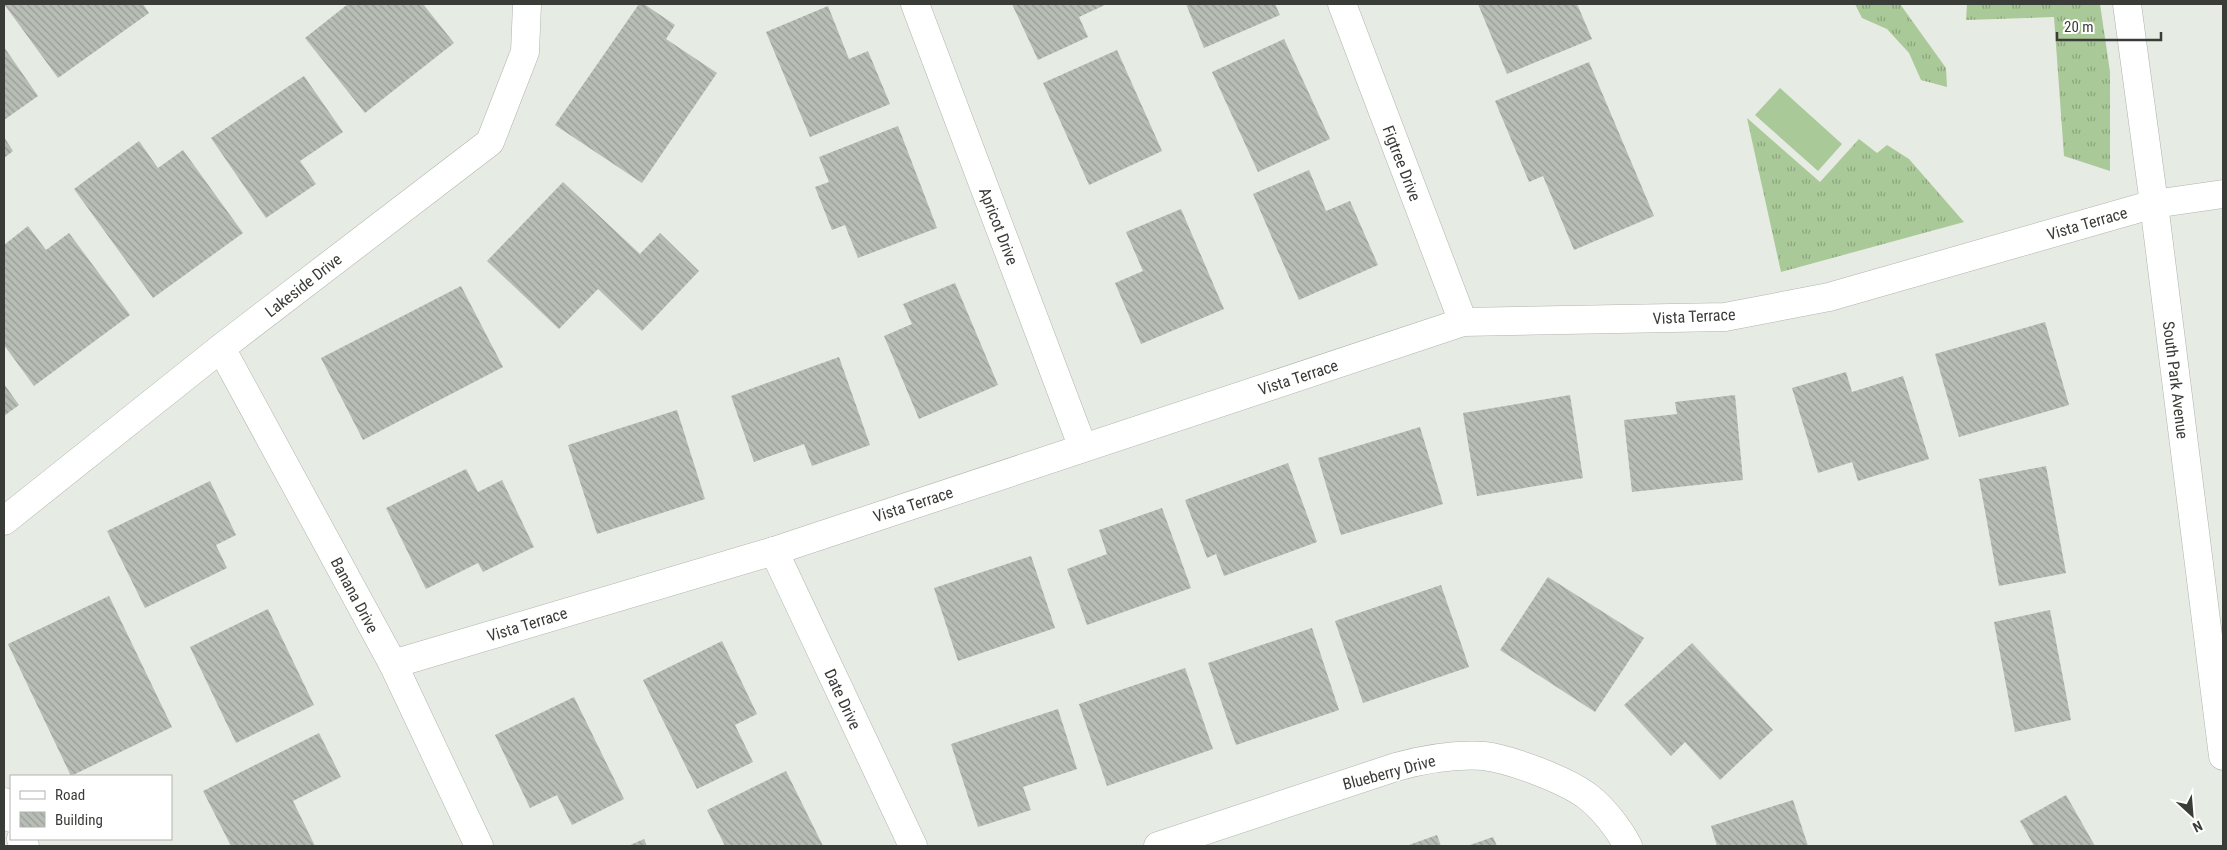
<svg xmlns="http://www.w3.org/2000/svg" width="2227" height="850" font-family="'Roboto Condensed',sans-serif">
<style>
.grass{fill:url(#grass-tufts)}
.garden{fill:#aac998}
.building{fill:url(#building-back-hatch)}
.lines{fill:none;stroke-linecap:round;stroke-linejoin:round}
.minor-casing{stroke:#afb5ad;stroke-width:29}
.minor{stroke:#fff;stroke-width:28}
.labels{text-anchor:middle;stroke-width:4;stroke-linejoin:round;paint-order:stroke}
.street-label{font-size:16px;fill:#3a3c38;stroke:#fff}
</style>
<defs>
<pattern id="grass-tufts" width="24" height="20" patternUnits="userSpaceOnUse" patternTransform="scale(1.25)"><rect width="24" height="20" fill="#aac998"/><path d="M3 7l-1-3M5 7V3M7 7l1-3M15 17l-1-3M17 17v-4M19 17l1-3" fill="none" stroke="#8ba47d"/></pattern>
<pattern id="building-back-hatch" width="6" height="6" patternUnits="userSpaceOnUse" patternTransform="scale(1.25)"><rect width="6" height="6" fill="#b8beb5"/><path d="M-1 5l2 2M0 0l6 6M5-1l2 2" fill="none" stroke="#979c94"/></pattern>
</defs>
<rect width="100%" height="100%" fill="#e6ebe3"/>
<g class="grass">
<path d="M1855 4H1900L1946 68 1947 87 1921 80 1909 53 1887 29 1862 18Z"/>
<path d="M1967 4H2100L2110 72V171L2064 156 2054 17 1966 20Z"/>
<path d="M1747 118 1820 182 1859 139 1877 153 1887 145 1909 159 1964 222 1781 272Z"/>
</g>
<path class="garden" d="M1780 88 1842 144 1818 171 1755 115Z"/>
<g class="building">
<path d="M4 4H143L149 13 58 78Z"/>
<path d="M348 4H423L454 43 365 113 305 38Z"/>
<path d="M639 4H644L675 25 666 39 717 73 642 183 555 125Z"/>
<path d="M1012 4H1107L1079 17 1088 37 1038 60Z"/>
<path d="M1186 4H1275L1280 15 1204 48Z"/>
<path d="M1478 4H1577L1592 39 1507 74Z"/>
<path d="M828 6 849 59 868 51 890 104 810 137 766 32Z"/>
<path d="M1284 39 1330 139 1258 172 1212 72Z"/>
<path d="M4 47 38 96 4 120Z"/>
<path d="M1117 50 1162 151 1089 185 1043 83Z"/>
<path d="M1589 62 1654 216 1574 250 1543 176 1529 182 1495 101Z"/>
<path d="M304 76 343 132 300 161 316 184 266 218 211 138Z"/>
<path d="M898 126 937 228 858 258 845 225 832 230 815 187 829 182 819 157Z"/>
<path d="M4 137 13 151 4 158Z"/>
<path d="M139 141 158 168 183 150 243 233 153 298 74 189Z"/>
<path d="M1309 170 1326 211 1350 201 1378 265 1299 300 1253 194Z"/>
<path d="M563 182 640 254 660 233 699 271 642 331 598 289 559 329 487 261Z"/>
<path d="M1181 209 1224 309 1141 344 1115 283 1143 271 1126 232Z"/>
<path d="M28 226 46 250 69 233 130 315 34 386 4 345V245Z"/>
<path d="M955 283 998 385 919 419 884 336 912 324 903 304Z"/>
<path d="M461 286 503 367 363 440 321 358Z"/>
<path d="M2045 322 2069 405 1959 437 1935 354Z"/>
<path d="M839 357 870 445 812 466 804 444 754 462 731 396Z"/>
<path d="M1846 372 1852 392 1903 376 1929 459 1858 481 1852 462 1818 473 1792 388Z"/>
<path d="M4 384 19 405 4 416Z"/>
<path d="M1570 395 1583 478 1477 496 1463 413Z"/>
<path d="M1735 395 1743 480 1632 492 1624 420 1677 414 1675 402Z"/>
<path d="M677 410 705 499 597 534 568 445Z"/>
<path d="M1420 427 1443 504 1341 535 1318 458Z"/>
<path d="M1288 463 1317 542 1224 576 1216 554 1207 558 1185 500Z"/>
<path d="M2046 466 2066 573 1999 586 1979 479Z"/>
<path d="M466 469 478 492 502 480 534 547 483 572 478 563 426 589 386 508Z"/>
<path d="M210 481 236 535 216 545 227 568 145 608 107 531Z"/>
<path d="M1162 508 1191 588 1087 625 1067 569 1107 554 1099 530Z"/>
<path d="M1031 556 1055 628 958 661 934 588Z"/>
<path d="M1548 577 1644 638 1595 712 1500 650Z"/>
<path d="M1441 585 1469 667 1363 703 1335 621Z"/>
<path d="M109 596 172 727 71 776 8 644Z"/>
<path d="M268 609 314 705 236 743 190 647Z"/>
<path d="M2050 610 2071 720 2015 732 1994 622Z"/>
<path d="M1312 628 1339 710 1236 745 1208 663Z"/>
<path d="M722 641 757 714 735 725 753 762 697 789 643 680Z"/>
<path d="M1692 643 1773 730 1720 780 1685 742 1671 756 1624 705Z"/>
<path d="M1185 668 1213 749 1107 786 1079 704Z"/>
<path d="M574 697 624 799 572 825 557 795 530 808 495 735Z"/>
<path d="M1058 709 1077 769 1023 787 1031 810 978 827 951 744Z"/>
<path d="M319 733 341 777 293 801 315 846H231L203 791Z"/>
<path d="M786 771 823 846H725L707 810Z"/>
<path d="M2066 795 2095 846H2034L2020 821Z"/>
<path d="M1793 800 1808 846H1717L1711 826Z"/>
<path d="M1437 835 1441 846H1406Z"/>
<path d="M1493 837 1497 846H1467Z"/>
<path d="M644 839 647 846H628Z"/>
</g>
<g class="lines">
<g class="minor-casing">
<g id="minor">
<path d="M915 4 1083 448"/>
<path d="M1342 4 1463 322"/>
<path d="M2127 4 2154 204 2223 756"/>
<path d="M221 348 393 664 479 846"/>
<path d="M4 521 221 348 490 142 525 52 527 4"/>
<path d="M774 551 913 846"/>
<path d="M393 664 774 551 1463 322 1725 317 1829 297 2154 204 2223 194"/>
<path d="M4 802 11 818"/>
<path d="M21 839 25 846"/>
<path d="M1158 846 1396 767C1425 759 1454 754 1484 756 1510 759 1566 780 1587 796 1603 808 1619 829 1628 846"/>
</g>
</g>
<use href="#minor" class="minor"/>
</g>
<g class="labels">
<g class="street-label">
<text transform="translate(1402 163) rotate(69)" y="6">Figtree Drive</text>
<text transform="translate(2087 223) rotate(-16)" y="6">Vista Terrace</text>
<text transform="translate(999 226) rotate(69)" y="6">Apricot Drive</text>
<text transform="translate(303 285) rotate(-38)" y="6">Lakeside Drive</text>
<text transform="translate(1694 316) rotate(-3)" y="6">Vista Terrace</text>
<text transform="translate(1298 377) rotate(-18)" y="6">Vista Terrace</text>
<text transform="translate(2176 380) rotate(83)" y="6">South Park Avenue</text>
<text transform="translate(913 504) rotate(-18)" y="6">Vista Terrace</text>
<text transform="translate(355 595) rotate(62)" y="6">Banana Drive</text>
<text transform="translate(527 624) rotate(-17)" y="6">Vista Terrace</text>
<text transform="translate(843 699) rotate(65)" y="6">Date Drive</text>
<text transform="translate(1389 772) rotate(-15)" y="6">Blueberry Drive</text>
</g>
</g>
<rect width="2227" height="850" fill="none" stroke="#3a3c38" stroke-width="10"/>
<rect x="10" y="775" width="162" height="65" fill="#ffffff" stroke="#b0b1af"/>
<rect x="20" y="791" width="25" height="8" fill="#ffffff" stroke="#b0b1af"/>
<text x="55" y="800" font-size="15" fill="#3a3c38">Road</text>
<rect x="20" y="812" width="25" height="15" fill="url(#building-back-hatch)" stroke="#b0b1af"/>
<text x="55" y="825" font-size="15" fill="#3a3c38">Building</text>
<g transform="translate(2192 815) rotate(154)" stroke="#ffffff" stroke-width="4" paint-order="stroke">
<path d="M0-4L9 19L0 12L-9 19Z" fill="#3a3c38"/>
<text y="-8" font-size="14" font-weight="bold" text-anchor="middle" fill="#3a3c38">N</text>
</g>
<path d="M2057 32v8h104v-8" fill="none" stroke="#3a3c38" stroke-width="2.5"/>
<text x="2064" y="32" font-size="15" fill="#3a3c38" stroke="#ffffff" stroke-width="4" paint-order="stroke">20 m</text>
</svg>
